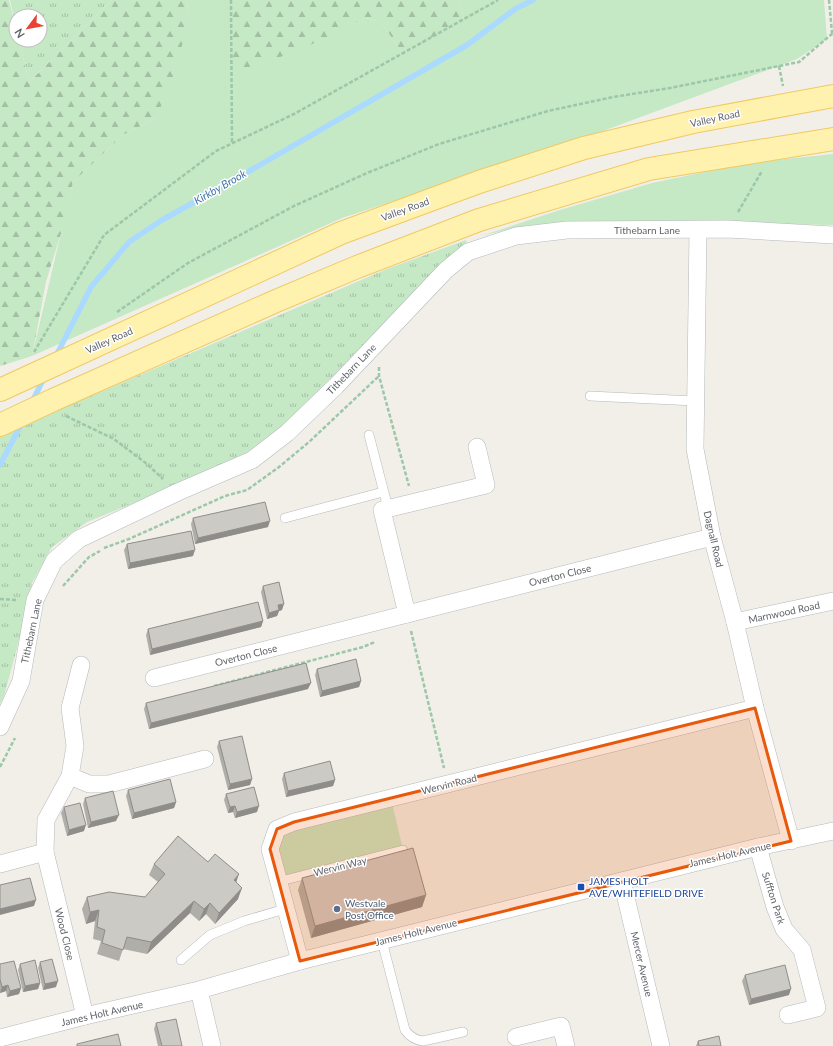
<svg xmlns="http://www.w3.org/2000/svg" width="833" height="1046" font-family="Lato,sans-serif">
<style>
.grass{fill:#c5e8c5}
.forest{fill:url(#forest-firs)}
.park{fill:url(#park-tufts)}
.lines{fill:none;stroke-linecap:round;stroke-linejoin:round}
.stream{stroke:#aadaff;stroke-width:5.5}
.service-casing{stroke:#b5b8bc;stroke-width:10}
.minor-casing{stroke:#b5b8bc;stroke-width:18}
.primary-casing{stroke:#f2c960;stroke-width:24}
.path{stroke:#9cc7a9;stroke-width:2.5;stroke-dasharray:4 2;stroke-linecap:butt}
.service{stroke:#fff;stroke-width:9}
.minor{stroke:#fff;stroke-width:17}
.primary{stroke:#fff2af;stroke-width:22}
.wall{fill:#afaea9}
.shaded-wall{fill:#8f8d8a}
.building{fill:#cccac5;stroke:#8f8d8a}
.marked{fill:#e8590c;fill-opacity:0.2;stroke:#e8590c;stroke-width:3;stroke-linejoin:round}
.transit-dot{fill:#1a4fb4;stroke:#fff;stroke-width:1.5}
.service-dot{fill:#5c6f8a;stroke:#fff;stroke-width:1.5}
.labels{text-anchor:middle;stroke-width:3;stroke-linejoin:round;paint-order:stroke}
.street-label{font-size:10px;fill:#5f6368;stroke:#fff}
.transit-label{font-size:10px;fill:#164399;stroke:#fff;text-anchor:start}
.service-label{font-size:10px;fill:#4e5e75;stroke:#fff;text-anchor:start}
.water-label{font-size:11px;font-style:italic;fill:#4174aa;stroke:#fff}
</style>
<defs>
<pattern id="forest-firs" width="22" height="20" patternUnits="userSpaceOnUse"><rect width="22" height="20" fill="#c5e8c5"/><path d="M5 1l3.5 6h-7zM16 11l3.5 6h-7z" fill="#a3c0a4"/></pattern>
<pattern id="park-tufts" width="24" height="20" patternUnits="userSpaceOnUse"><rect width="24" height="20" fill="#c5e8c5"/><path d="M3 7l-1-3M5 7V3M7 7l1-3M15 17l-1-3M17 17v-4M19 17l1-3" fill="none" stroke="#a3c0a4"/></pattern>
</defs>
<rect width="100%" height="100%" fill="#f1efe8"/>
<g class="grass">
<path d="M187 0H231V73L312 43 365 18 381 22 403 54 464 19 459 0H824L827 39 797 59 584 138 342 218 32 356 73 182 123 135 156 118 189 21Z"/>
<path d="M833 154V225L742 223 514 228 481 236 560 210 652 183 748 163Z"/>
<path d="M391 798 403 850 277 882V829Z"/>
</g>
<g class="forest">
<path d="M0 0H9L16 28V40H19L29 82 112 0H187L189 21 171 83 156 118 123 135 73 182 62 230 46 282 32 356 0 366Z"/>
<path d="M231 0H459L464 19 403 54 381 22 365 18 298 51 231 73Z"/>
</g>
<g class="park">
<path d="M10 0H112L29 82 19 40H40V16H16V27Z"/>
<path d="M466 240 467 246 399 308 286 424 244 454 158 493 87 522 52 547 32 583 17 648 4 696 0 704V435L387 269Z"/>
</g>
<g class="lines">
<g class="stream">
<path d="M55 358 91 287 129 242 162 220 234 180 467 45 515 9 533 0"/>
<path d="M32 402 45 376"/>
<path d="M0 465 22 423"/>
</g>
<g class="service-casing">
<g id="service">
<path d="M590 396 695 401"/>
<path d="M369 435 388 508"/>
<path d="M285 518 383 492"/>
<path d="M277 882 403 850"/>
<path d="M382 941 405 1030C410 1037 415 1040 423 1041L463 1032"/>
<path d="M181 960 210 935 244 921 285 909"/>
</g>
</g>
<g class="minor-casing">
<g id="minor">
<path d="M698 230 695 449 712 537 735 622 755 708 791 841"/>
<path d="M407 614 382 510 486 485 477 447"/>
<path d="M735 622 833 601"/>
<path d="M81 665 70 708 75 746 70 776 46 820 45 852 85 1016"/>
<path d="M154 678 712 537"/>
<path d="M0 727 21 681 35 600 54 561 79 539 178 492 252 460 287 433 336 386 446 270 468 252 516 236 567 230 727 229 833 235"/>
<path d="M70 776 89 784H109L205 759"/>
<path d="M758 847 775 907 784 929 802 950 817 1008 788 1015"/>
<path d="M0 864 45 852"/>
<path d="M622 881 661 1046"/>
<path d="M300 961 270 849 277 829 294 822 755 708"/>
<path d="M199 990 212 1046"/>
<path d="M516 1037 561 1026 566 1046"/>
<path d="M0 1038 85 1016 199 990 300 961 758 847 833 831"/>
</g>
</g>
<g class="primary-casing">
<g id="primary">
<path d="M0 390 341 233 479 182 584 148 693 122 833 96"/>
<path d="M0 425 53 400 276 301 357 267 479 220 649 169 833 139"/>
</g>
</g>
<g class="path">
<path d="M231 0 232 143"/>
<path d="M829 0 832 33"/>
<path d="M779 66 783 86"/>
<path d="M738 212 762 171"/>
<path d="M117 312 188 263 294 206 367 173 439 144 548 111 613 97 670 88 799 62 833 33"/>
<path d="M34 352 104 235 216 151 294 114 498 0"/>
<path d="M379 367V376L409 486"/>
<path d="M66 416 114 439 147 464 163 479"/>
<path d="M104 548 129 539 225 496 247 490 279 467 309 442 379 376"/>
<path d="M63 586 89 557 100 551"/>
<path d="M0 599 17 600"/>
<path d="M411 631 444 768"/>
<path d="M214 686 363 647 375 642"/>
<path d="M0 767 15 738"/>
</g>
<use href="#service" class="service"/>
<use href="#minor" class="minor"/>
<use href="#primary" class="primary"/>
</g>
<g class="wall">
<path d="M193 518 268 527 195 544 191 524Z"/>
<path d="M127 544 193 556 128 569 124 550Z"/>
<path d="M263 586 282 610 279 611 277 616 267 619 261 592Z"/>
<path d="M263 621 261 627 150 655 146 635 148 629Z"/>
<path d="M317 669 361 681 359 687 320 697 315 675Z"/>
<path d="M308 689 149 729 144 709 146 703Z"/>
<path d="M219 741 252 779 250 785 228 790 217 747Z"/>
<path d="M284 773 335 780 333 786 286 797 282 779Z"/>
<path d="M128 790 176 802 174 808 132 819 126 796Z"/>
<path d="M226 794 257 812 235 818 233 812 228 813 224 800Z"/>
<path d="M85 798 116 821 88 828 83 804Z"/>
<path d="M64 807 84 831 67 836 61 813Z"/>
<path d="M208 862 236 882 238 899 215 924 206 914 199 921 190 913 147 954 123 949 119 961 97 954 101 941 93 939 95 921 86 924 82 909 87 897H145L158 882 149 875 154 864Z"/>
<path d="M302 878 426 895 422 907 311 938 298 890Z"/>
<path d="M40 962 56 987 43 990 38 968Z"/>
<path d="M0 964 21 988 19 994 7 997 6 991 0 993Z"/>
<path d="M20 964 40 983 38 989 23 992 18 970Z"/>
<path d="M745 975 789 995 749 1005 742 981Z"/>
<path d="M156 1023 182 1046H158L154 1029Z"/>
<path d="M698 1041 721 1046H696Z"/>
</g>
<g class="shaded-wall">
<path d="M270 521 268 527 195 544 198 538Z"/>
<path d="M195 550 193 556 128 569 130 563Z"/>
<path d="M284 604 282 610 279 611 277 616 267 619 269 613 278 605Z"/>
<path d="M263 621 261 627 150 655 152 649Z"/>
<path d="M361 681 359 687 320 697 322 691Z"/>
<path d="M311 683 308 689 149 729 151 723Z"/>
<path d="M252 779 250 785 228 790 230 784Z"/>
<path d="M335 780 333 786 286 797 288 791Z"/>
<path d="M176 802 174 808 132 819 134 813Z"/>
<path d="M235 806 233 812 228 813 230 807Z"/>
<path d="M259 806 257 812 235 818 237 812Z"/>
<path d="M119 815 116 821 88 828 91 822Z"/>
<path d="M86 825 84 831 67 836 69 830Z"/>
<path d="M239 874 235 886 234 880Z"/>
<path d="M242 888 238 899 215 924 219 913Z"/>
<path d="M426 895 422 907 311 938 315 926Z"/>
<path d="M36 900 34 906 0 915V909Z"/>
<path d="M194 901 190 913 147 954 151 942Z"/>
<path d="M210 903 206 914 199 921 204 909Z"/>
<path d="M99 910 95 921 86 924 90 912Z"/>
<path d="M58 981 56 987 43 990 45 984Z"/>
<path d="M40 983 38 989 23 992 25 986Z"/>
<path d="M8 985 6 991 0 993 2 987Z"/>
<path d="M21 988 19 994 7 997 10 991Z"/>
<path d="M791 989 789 995 749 1005 751 999Z"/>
</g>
<g class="building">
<path d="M265 502 270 521 198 538 193 518Z"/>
<path d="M191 531 195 550 130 563 127 544Z"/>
<path d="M279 582 284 604 278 605 279 610 269 613 263 586Z"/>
<path d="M258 602 263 621 152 649 148 629Z"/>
<path d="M356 659 361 681 322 691 317 669Z"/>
<path d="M306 663 311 683 151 723 146 703Z"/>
<path d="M242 736 252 779 230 784 219 741Z"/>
<path d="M330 761 335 780 288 791 284 773Z"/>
<path d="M170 779 176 802 134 813 128 790Z"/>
<path d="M254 787 259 806 237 812 235 806 230 807 226 794Z"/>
<path d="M113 791 119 815 91 822 85 798Z"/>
<path d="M80 803 86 825 69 830 64 807Z"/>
<path d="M178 836 208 862 215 854 239 874 234 880 242 888 219 913 210 903 204 909 194 901 151 942 127 937 123 950 102 943 105 930 97 927 99 910 90 912 87 897 109 892 145 897 165 874 154 864Z"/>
<path d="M413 848 426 895 315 926 302 878Z"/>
<path d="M30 878 36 900 0 909V885Z"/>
<path d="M52 959 58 981 45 984 40 962Z"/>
<path d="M35 960 40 983 25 986 20 964Z"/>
<path d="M14 961 21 988 10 991 8 985 2 987 0 979V964Z"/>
<path d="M785 965 791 989 751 999 745 975Z"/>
<path d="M176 1019 182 1046H162L156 1023Z"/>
<path d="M118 1034 121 1046H77V1044Z"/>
<path d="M719 1036 721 1046H699L698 1041Z"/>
</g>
<path class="marked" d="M755 708 791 841 300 961 270 849 277 829 294 822Z"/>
<rect class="transit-dot" x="577" y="883" width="8" height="8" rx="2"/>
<circle class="service-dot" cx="337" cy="909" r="4"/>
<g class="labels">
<g class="street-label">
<text transform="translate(715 118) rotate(-12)" y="4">Valley Road</text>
<text transform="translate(405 209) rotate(-20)" y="4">Valley Road</text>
<text x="647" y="234">Tithebarn Lane</text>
<text transform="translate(109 340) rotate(-24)" y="4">Valley Road</text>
<text transform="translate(351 369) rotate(-46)" y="4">Tithebarn Lane</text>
<text transform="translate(714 539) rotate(77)" y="4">Dagnall Road</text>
<text transform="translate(560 575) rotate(-14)" y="4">Overton Close</text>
<text transform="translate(784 612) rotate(-12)" y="4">Marnwood Road</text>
<text transform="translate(31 631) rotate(-78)" y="4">Tithebarn Lane</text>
<text transform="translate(246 655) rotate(-14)" y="4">Overton Close</text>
<text transform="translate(449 784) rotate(-14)" y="4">Wervin Road</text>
<text transform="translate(730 854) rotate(-13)" y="4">James Holt Avenue</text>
<text transform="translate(340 866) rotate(-14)" y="4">Wervin Way</text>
<text transform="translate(774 898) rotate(72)" y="4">Suffton Park</text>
<text transform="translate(416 932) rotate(-14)" y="4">James Holt Avenue</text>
<text transform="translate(65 934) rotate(76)" y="4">Wood Close</text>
<text transform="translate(642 964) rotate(77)" y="4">Mercer Avenue</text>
<text transform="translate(102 1013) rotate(-13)" y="4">James Holt Avenue</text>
</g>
<g class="transit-label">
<text x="589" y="885">JAMES HOLT<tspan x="589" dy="12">AVE/WHITEFIELD DRIVE</tspan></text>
</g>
<g class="service-label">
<text x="345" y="907">Westvale<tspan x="345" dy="12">Post Office</tspan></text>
</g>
<g class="water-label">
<text transform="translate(220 187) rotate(-30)" y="4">Kirkby Brook</text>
</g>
</g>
<g transform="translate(28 28) rotate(238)"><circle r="19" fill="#ffffff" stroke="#bfc1c3"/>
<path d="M0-3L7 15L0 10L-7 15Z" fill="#ea4335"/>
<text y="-6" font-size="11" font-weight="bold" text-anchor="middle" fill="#5f6368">N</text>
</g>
</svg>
